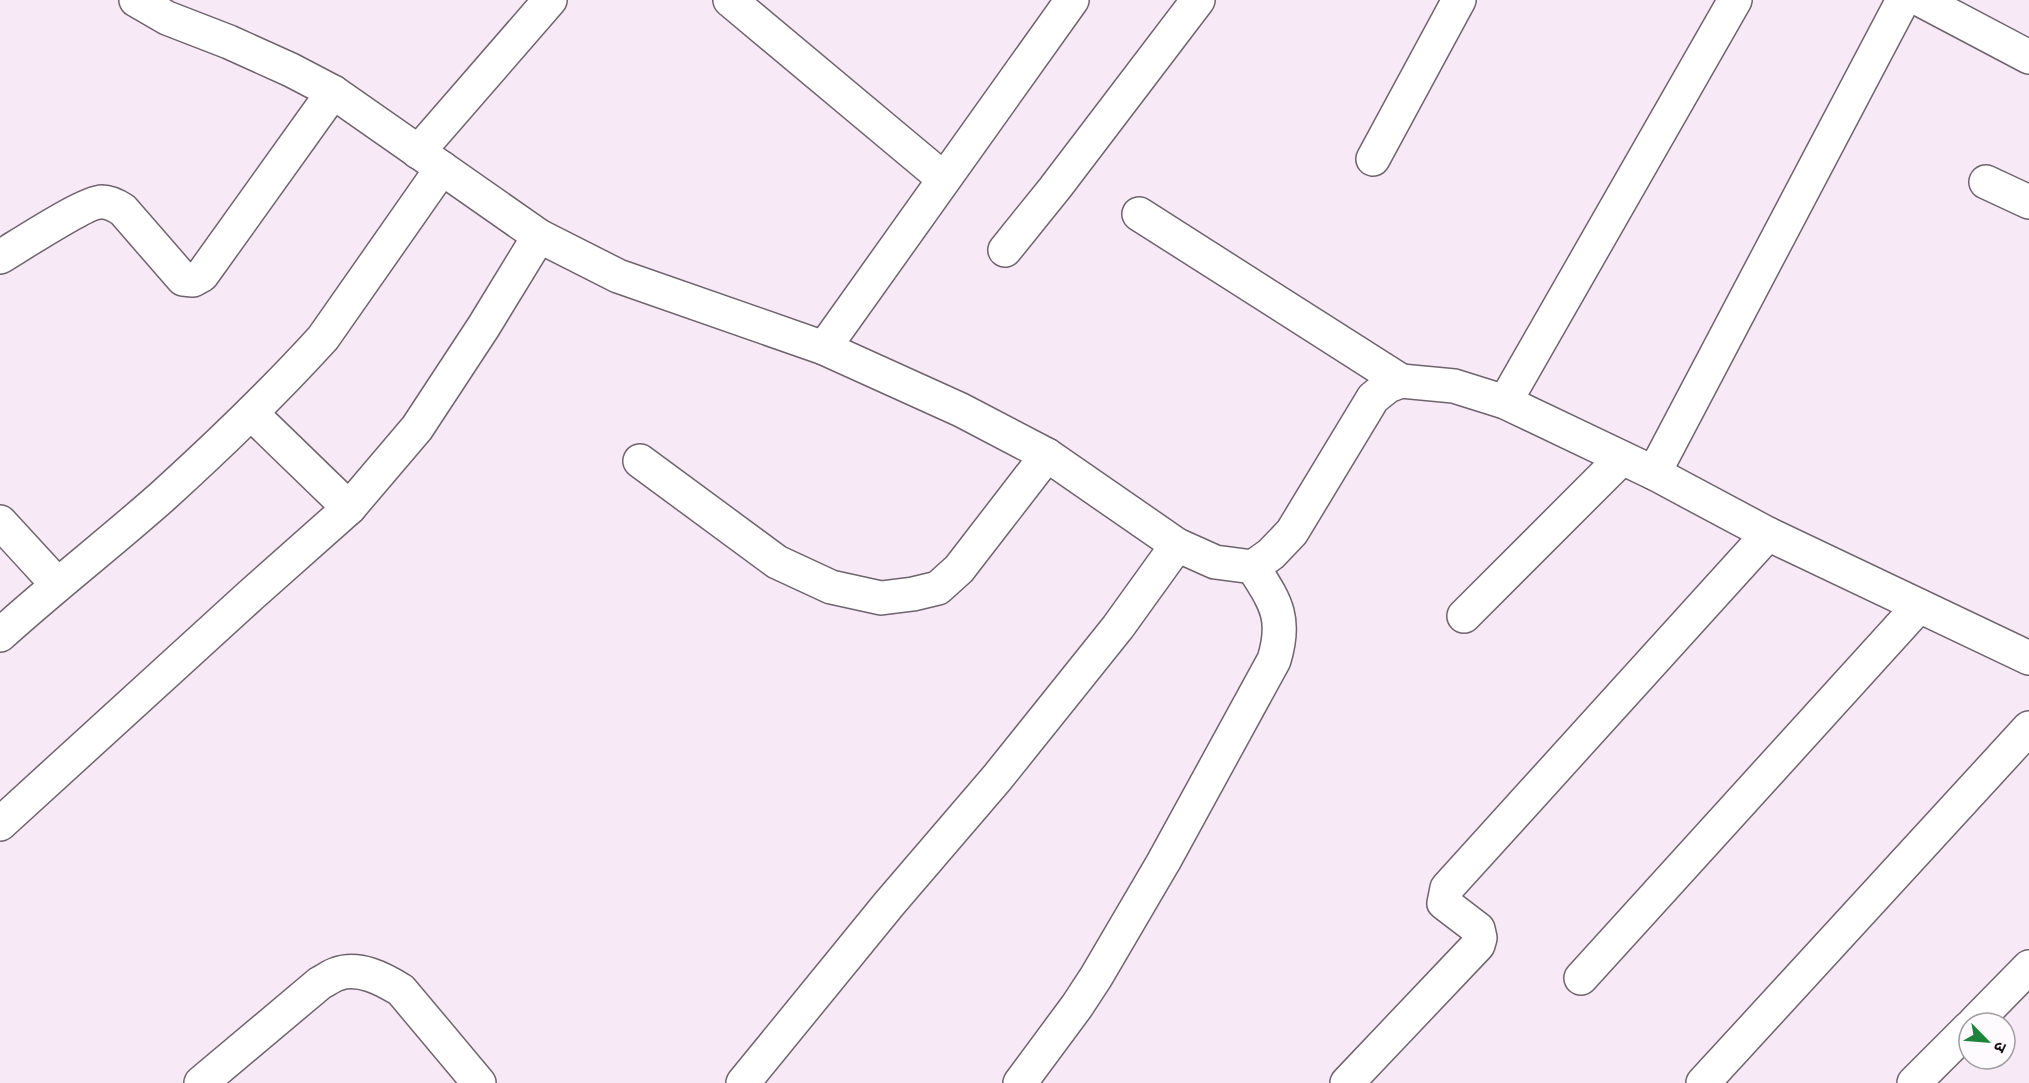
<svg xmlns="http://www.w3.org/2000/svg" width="2029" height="1083" font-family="Merriweather,'Noto Sans Devanagari',serif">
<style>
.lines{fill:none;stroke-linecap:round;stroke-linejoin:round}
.minor-casing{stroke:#6f636e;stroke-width:36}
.minor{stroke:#fff;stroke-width:33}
</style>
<rect width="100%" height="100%" fill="#f7eaf6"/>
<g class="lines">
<g class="minor-casing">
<g id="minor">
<path d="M136 0 167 18 229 42 291 70 333 92 539 236 618 276 824 348 961 410 1047 455 1177 545 1215 562 1253 567 1271 554 1292 532 1373 398 1388 386 1401 381 1454 386 1505 402 1654 473 1768 534 2029 658"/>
<path d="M730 0 944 179"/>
<path d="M1921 0 2029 57"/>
<path d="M418 152 550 0"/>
<path d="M1373 159 1459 0"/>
<path d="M1986 182 2029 202"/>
<path d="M1139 214 1401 381"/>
<path d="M1005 250 1055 188 1198 0"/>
<path d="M0 257C17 247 87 201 102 202 110 202 117 206 123 210L183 279 193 280 202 275 333 92"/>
<path d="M824 348 1072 0"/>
<path d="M1505 402 1735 0"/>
<path d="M251 413 349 508"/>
<path d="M640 461 777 562 831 587 881 598 913 594 938 588 959 569 1047 455"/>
<path d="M1654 473 1903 0"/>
<path d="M0 522 57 584"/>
<path d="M1464 616 1622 458"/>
<path d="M0 635C53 587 110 543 164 495 219 445 273 393 323 338L442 168"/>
<path d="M0 824 251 595 349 508 417 428 484 326 539 236"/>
<path d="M1581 978 1919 606"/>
<path d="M1974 1023 2029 967"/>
<path d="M201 1083 320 983C326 980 331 976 337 974 359 966 383 979 401 990L479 1083"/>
<path d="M743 1083 889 904 997 778 1118 627 1177 545"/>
<path d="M1020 1083 1077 1006 1096 977 1164 861 1274 660C1287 617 1275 602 1253 567"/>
<path d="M1347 1083 1478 945 1480 938 1478 929 1444 903 1447 888 1768 534"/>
<path d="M1703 1083 2029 728"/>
<path d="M1914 1083 1969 1028"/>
</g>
</g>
<use href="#minor" class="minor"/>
</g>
<g transform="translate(1987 1041) rotate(115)"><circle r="28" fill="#fefbfe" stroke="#a19da1" stroke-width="1.5"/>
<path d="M0-4.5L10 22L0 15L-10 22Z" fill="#1c843a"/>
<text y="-9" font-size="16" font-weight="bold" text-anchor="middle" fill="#151115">उ</text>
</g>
</svg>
